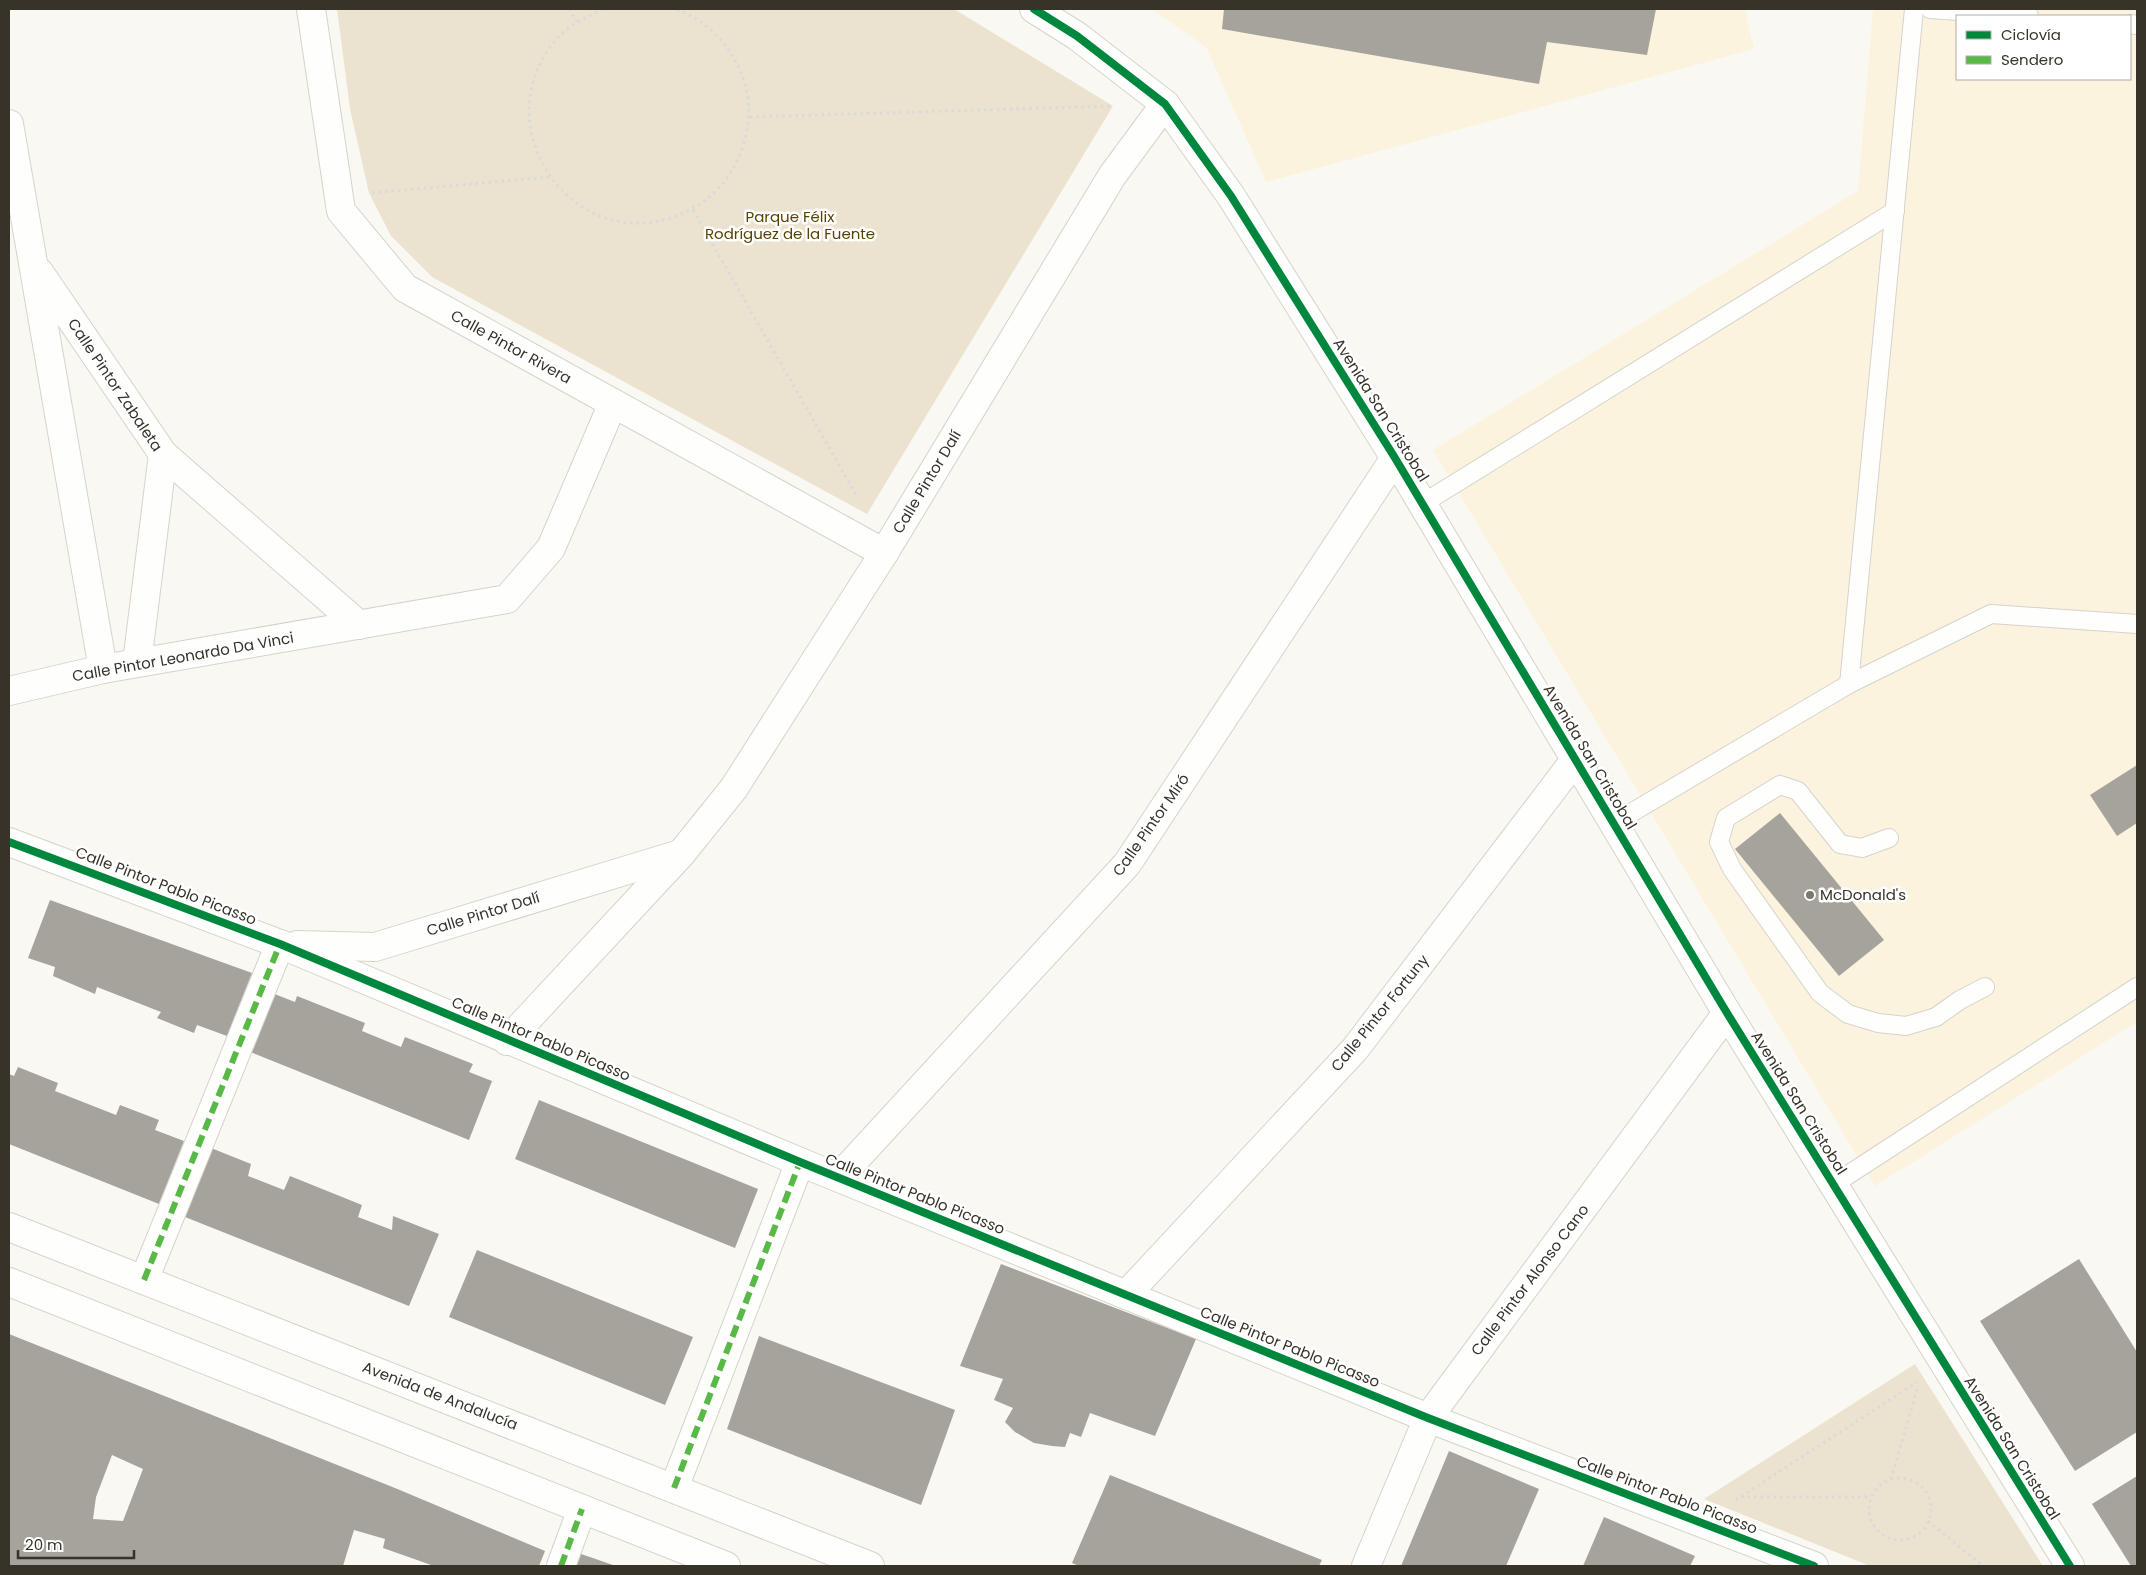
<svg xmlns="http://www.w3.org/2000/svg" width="2146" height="1575" font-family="Poppins,sans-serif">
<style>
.built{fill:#fcf3de;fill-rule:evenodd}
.green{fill:#ebe3cf}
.building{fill:#a6a39c;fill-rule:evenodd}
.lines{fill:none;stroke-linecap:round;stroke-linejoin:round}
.service-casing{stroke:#d6d3cc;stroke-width:20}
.pedestrian-casing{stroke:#d6d3cc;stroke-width:30}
.minor-casing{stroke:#d6d3cc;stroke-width:30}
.tertiary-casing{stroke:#d6d3cc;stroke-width:30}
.secondary-casing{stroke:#d6d3cc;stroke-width:30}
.path{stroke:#dbdad8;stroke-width:3;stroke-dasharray:2.5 4;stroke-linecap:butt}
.service{stroke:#fefefd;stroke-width:18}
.pedestrian{stroke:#fefefd;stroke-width:28}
.minor{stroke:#fefefd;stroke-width:28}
.tertiary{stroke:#fefefd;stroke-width:28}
.secondary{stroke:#fefefd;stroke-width:28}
.quiet{stroke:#58b947;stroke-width:6;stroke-dasharray:12 6;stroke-linecap:butt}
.cycleway-casing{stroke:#fff;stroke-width:11}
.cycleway{stroke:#00873e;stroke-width:8}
.poi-dot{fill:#7b786f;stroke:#fff;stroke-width:2}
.labels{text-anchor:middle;stroke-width:5;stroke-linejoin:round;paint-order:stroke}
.park-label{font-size:15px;fill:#574302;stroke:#fff}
.street-label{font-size:15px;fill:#373329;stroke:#fff}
.poi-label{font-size:15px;fill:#373329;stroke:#fff;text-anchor:start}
</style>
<rect width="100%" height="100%" fill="#faf8f2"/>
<g class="built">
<path d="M1151 9H1745L1754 49 1266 182 1206 47Z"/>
<path d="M1873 9H2137V1022L1875 1186 1433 450 1858 191ZM1957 16H2130V79H1957Z"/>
</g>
<g class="green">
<path d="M337 9H954L1113 106 867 514 432 277 391 236 369 193 350 109Z"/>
<path d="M1915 1364 2043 1566H1870L1704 1499Z"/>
</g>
<g class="building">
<path d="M1224 9H1656L1647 55 1547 42 1539 84 1222 29Z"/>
<path d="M2137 765V823L2117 836 2090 795Z"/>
<path d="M1780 813 1884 940 1839 976 1735 849Z"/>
<path d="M50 900 252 973 227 1036 197 1025 194 1033 157 1018 161 1012 97 987 95 994 53 976 55 967 28 958Z"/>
<path d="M272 993 295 1002 297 996 365 1023 362 1031 401 1047 405 1037 473 1064 469 1072 492 1081 469 1140 248 1051Z"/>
<path d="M18 1067 58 1083 55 1091 116 1115 120 1105 159 1120 155 1130 184 1141 159 1204 9 1144V1074L14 1076Z"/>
<path d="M539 1100 758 1189 735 1248 515 1159Z"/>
<path d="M211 1148 251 1164 248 1176 284 1190 290 1176 362 1205 358 1217 392 1230 393 1216 439 1234 409 1306 185 1217Z"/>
<path d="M477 1250 693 1337 665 1405 449 1317Z"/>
<path d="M2079 1259 2137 1352V1432L2075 1471 1980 1321Z"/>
<path d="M1001 1264 1196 1339 1155 1436 1090 1413 1081 1437 1070 1433 1065 1447 1052 1446 1034 1443 1015 1432 1005 1422 1013 1408 994 1400 1003 1379 960 1366Z"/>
<path d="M9 1334 395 1488 545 1551 539 1566H434L383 1548 385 1539 354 1530 343 1566H9ZM112 1455 143 1469 123 1521 93 1519 96 1497Z"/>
<path d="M759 1336 955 1410 921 1505 727 1429Z"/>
<path d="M1449 1451 1539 1489 1506 1566H1401Z"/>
<path d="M1110 1475 1322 1560 1319 1566H1079L1072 1563Z"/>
<path d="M2137 1476V1566H2131L2092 1504Z"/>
<path d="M1604 1517 1695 1556 1690 1566H1583Z"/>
<path d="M581 1554 616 1566H576Z"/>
</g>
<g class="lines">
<g class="service-casing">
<g id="service">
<path d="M1930 9 2029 16"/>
<path d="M2130 24 2137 25"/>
<path d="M1422 504 1895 211"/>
<path d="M1849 684 1914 9"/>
<path d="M1614 823 1849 684 1991 614 2137 624"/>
<path d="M1889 838 1862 848 1840 844 1798 791 1780 785 1726 818 1719 842 1732 869 1820 993 1848 1014 1878 1023 1906 1026 1936 1017 1960 1000 1985 987"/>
<path d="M1834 1184 2137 987"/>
</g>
</g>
<g class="pedestrian-casing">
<g id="pedestrian">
<path d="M144 1280 280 944"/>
<path d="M674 1488 800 1162"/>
<path d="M561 1566 582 1509"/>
</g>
</g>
<g class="minor-casing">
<g id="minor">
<path d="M311 9 341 211 405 288 884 553"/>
<path d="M9 124 103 669"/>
<path d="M39 272 163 454 137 663"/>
<path d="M163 454 359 625"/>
<path d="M9 691 103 669 507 599 551 548 613 403"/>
<path d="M9 842 280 944 800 1162 1428 1418 1814 1566"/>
<path d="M297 945 375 947 680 854"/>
<path d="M507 1041 681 854 734 788 884 553 1112 176 1165 104"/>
<path d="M839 1177 1127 864 1395 458"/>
<path d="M1126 1295 1355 1049 1575 760"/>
<path d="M1366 1566 1428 1418 1727 1013"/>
</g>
</g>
<g class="tertiary-casing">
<path id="tertiary" d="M1034 9 1077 36 1165 104 1231 196 1395 458 1727 1013 2070 1566"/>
</g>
<g class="secondary-casing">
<g id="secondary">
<path d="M9 1227 870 1566"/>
<path d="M9 1282 726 1566"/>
</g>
</g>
<g class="path">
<path d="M569 9 577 21"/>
<path d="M603 9C584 18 564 28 551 46 487 132 574 254 676 216 699 207 718 193 731 172 750 140 755 103 739 68 727 42 703 17 674 9"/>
<path d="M750 117 1112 106"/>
<path d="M372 193 549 177"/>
<path d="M693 210 858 498"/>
<circle cx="1900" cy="1509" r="31"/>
<path d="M1891 1479 1918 1386"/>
<path d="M1741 1497H1871"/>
<path d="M1736 1500 1917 1382"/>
<path d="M1928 1521 1983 1566"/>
</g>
<use href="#service" class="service"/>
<use href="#pedestrian" class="pedestrian"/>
<use href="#minor" class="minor"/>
<use href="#tertiary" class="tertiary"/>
<use href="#secondary" class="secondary"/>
<g class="quiet">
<path d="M144 1280 280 944"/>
<path d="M674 1488 800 1162"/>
<path d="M561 1566 582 1509"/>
</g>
<g class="cycleway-casing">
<g id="cycleway">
<path d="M1034 9 1077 36 1165 104 1231 196 1395 458 1727 1013 2070 1566"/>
<path d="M9 842 280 944 800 1162 1428 1418 1814 1566"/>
</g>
</g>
<use href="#cycleway" class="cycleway"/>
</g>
<circle class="poi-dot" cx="1810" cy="895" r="5"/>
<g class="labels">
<g class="park-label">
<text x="790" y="222">Parque Félix<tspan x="790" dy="17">Rodríguez de la Fuente</tspan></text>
</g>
<g class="street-label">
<text transform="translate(511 347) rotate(29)" y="5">Calle Pintor Rivera</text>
<text transform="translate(115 385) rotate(56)" y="5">Calle Pintor Zabaleta</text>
<text transform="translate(1381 410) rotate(58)" y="5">Avenida San Cristobal</text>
<text transform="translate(927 482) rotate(-59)" y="5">Calle Pintor Dalí</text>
<text transform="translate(183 657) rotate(-10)" y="5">Calle Pintor Leonardo Da Vinci</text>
<text transform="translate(1590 757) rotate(59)" y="5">Avenida San Cristobal</text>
<text transform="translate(1151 825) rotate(-55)" y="5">Calle Pintor Miró</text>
<text transform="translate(166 886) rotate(21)" y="5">Calle Pintor Pablo Picasso</text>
<text transform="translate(483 914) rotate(-17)" y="5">Calle Pintor Dalí</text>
<text transform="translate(1380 1013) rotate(-51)" y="5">Calle Pintor Fortuny</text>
<text transform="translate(541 1039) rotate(23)" y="5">Calle Pintor Pablo Picasso</text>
<text transform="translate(1799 1103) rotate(58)" y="5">Avenida San Cristobal</text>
<text transform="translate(915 1194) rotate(22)" y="5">Calle Pintor Pablo Picasso</text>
<text transform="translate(1530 1280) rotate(-53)" y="5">Calle Pintor Alonso Cano</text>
<text transform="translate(1290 1347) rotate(22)" y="5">Calle Pintor Pablo Picasso</text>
<text transform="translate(440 1396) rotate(21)" y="5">Avenida de Andalucía</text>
<text transform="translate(2012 1448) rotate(58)" y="5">Avenida San Cristobal</text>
<text transform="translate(1667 1495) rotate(21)" y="5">Calle Pintor Pablo Picasso</text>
</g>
<g class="poi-label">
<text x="1820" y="900">McDonald's</text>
</g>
</g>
<rect width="2146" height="1575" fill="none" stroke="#373329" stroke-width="20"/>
<rect x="1956" y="15" width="175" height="65" fill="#ffffff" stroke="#afada9"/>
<rect x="1966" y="31" width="25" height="8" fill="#00873e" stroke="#afada9"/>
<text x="2001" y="40" font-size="15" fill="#373329">Ciclovía</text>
<rect x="1966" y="56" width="25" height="8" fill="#58b947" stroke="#afada9"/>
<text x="2001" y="65" font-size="15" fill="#373329">Sendero</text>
<path d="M18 1550v8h116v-8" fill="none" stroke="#373329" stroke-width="2.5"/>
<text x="25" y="1550" font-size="15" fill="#373329" stroke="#ffffff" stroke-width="4" paint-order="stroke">20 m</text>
</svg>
